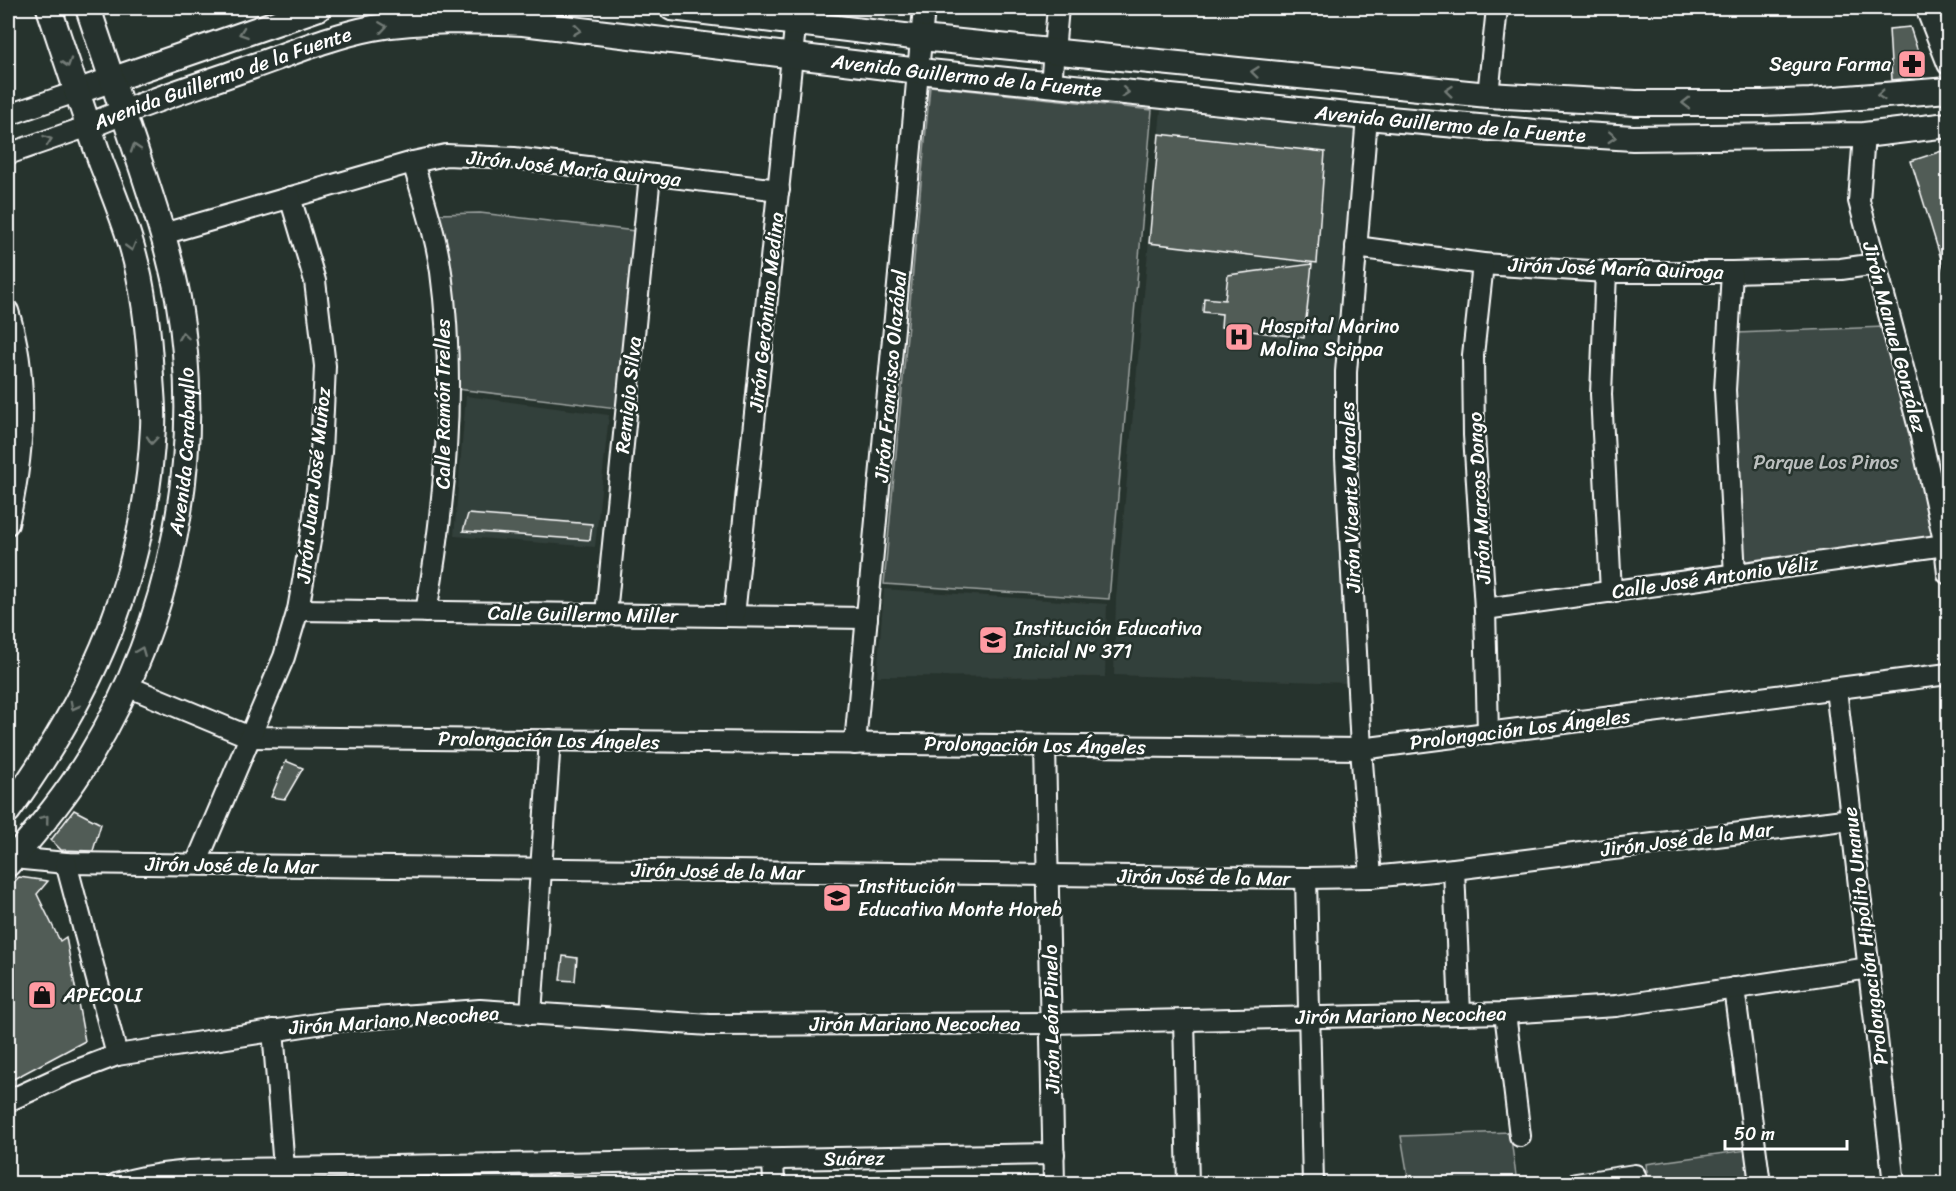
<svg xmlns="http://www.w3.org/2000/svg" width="1956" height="1191" font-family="Sriracha,sans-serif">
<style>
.built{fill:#333f3a}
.green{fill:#3e4944;stroke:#9ea4a2;stroke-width:1.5}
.building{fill:#515c57;stroke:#fff;stroke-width:1.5}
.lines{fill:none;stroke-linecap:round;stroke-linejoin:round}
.minor-casing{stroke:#fff;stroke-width:24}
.major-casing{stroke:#fff;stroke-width:28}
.minor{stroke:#26332d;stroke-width:20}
.major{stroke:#26332d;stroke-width:24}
.oneway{stroke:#727a76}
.labels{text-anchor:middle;stroke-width:5;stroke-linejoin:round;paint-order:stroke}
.poi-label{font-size:20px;fill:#fff;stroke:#26332d;text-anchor:start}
.street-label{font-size:20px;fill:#fff;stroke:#26332d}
.park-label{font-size:20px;fill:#bbbfbe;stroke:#26332d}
</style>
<rect width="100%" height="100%" fill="#26332d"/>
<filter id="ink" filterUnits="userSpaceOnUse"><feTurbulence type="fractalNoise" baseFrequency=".0167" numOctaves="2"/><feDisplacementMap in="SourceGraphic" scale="12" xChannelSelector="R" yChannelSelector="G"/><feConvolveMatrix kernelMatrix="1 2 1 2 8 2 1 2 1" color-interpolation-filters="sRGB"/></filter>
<g filter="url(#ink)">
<g class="built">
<path d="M1161 109 1357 127 1334 400 1348 683 1114 675 1116 598Z"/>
<path d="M466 396 609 415 595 547 454 536Z"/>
<path d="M884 589 1107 604 1105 677 877 676Z"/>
</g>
<g class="green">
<path d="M930 86 1152 110 1109 599 884 584Z"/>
<path d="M480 213 635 231 617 408 457 389 458 342 449 258 437 214Z"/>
<path d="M1884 327 1935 539 1742 562 1734 386 1737 333Z"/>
<path d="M8 344 19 398 8 488Z"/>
<path d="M1510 1132 1517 1183H1409L1401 1136Z"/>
<path d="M1746 1150 1751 1183H1649L1646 1164Z"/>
<path d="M531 1173V1183H430V1175Z"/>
</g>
<g class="building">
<path d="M1910 27 1924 70 1923 77 1892 80 1889 29Z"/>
<path d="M1159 134 1325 152 1317 263 1149 243Z"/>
<path d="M1948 149V272H1945L1911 161Z"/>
<path d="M1312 264 1304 338 1221 327 1222 314 1203 312 1204 298 1225 300 1228 275Z"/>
<path d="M468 514 592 524 590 540 463 531Z"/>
<path d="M286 761 303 768 285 799 271 797Z"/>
<path d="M74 810 101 824 93 851 61 850 51 840Z"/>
<path d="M19 877 48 881 37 894 60 941 66 937 85 1041 8 1082V888Z"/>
<path d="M563 956 577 958 575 981 560 980Z"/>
</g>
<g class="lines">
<g class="minor-casing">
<g id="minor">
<path d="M1926 8 1948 64"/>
<path d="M1051 84 1058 8"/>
<path d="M1488 95 1497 8"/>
<path d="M8 115 76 92"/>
<path d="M1367 117 1346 372V458L1361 749 1371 877"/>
<path d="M1864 135 1859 201 1920 432 1945 545 1948 574"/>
<path d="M8 154 89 126"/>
<path d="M413 162C423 198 436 235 441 272 456 385 446 500 426 612"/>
<path d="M163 234 413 162 446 155 514 158 779 190"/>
<path d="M1356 247 1483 264 1606 272H1732L1841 269 1876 264"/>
<path d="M1483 264 1473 355 1474 435 1485 609 1488 733"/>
<path d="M1606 272 1601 394 1611 592"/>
<path d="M1732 272 1725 390 1735 575"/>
<path d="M8 311C30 380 24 454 8 524"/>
<path d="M1485 609 1945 545"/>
<path d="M298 610 867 618"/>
<path d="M606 614 650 175"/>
<path d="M734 616 797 8"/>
<path d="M127 686 250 737 1361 749 1948 674"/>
<path d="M1836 689 1894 1184"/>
<path d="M855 744 924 8"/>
<path d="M1045 746 1054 1184"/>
<path d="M8 854 13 858 66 863 1306 878 1371 877 1454 869 1851 819"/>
<path d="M66 863 117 1055"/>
<path d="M196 864 284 657 298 610 313 524 321 453 325 366 315 281 290 197"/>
<path d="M1454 869 1460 1014"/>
<path d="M1306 878 1313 1184"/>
<path d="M1734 988 1760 1184"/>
<path d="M1505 1013 1520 1136"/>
<path d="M531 1014 550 740"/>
<path d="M1184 1020 1188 1184"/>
<path d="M273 1030 284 1168"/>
<path d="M8 1101 67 1074 117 1055 336 1021 480 1010 710 1025 1051 1023 1505 1013 1616 1006 1869 968"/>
<path d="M773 1160 774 1184"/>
<path d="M116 1184C170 1167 229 1170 284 1168L1054 1154"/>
<path d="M1576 1184 1635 1175 1637 1184"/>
</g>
</g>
<g class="major-casing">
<g id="major">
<path d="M672 8 921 38 1488 95 1636 103H1762L1810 101 1948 90"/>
<path d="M76 92 319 8"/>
<path id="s1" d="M89 126C142 103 197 86 251 67 291 53 332 36 373 28 423 19 473 21 523 23L919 71 1367 117 1535 132 1633 138 1864 135 1948 125"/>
<path d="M8 811C94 693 146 574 153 427 154 411 152 394 151 377 149 334 144 289 132 247 124 219 112 190 101 162 83 111 66 59 49 8"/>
<path id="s2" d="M8 864C37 831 66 796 89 758 172 621 205 456 178 298 170 254 156 212 142 169 124 115 106 62 88 8"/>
</g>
</g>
<use href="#minor" class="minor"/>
<use href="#major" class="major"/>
</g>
<defs><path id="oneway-chevron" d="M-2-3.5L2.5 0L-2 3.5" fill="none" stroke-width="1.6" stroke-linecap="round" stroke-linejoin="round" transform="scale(1.5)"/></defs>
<g class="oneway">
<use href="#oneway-chevron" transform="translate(383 27) rotate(-8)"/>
<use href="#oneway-chevron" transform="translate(577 30) rotate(7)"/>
<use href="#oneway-chevron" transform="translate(243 33) rotate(161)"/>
<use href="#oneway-chevron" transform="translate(67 63) rotate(72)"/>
<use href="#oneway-chevron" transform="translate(1255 72) rotate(-174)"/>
<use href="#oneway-chevron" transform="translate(1449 91) rotate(-174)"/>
<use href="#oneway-chevron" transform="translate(1125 92) rotate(6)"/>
<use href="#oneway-chevron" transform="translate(1881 95) rotate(175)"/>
<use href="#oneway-chevron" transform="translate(1686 103) rotate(180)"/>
<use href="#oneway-chevron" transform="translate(1612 137) rotate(3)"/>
<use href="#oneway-chevron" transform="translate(48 140) rotate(-19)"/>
<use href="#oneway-chevron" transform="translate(135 148) rotate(-108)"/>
<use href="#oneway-chevron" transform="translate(131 247) rotate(74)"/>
<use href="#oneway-chevron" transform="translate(183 336) rotate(-98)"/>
<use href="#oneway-chevron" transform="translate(152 440) rotate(95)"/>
<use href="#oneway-chevron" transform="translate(141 651) rotate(-68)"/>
<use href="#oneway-chevron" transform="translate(74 706) rotate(118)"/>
<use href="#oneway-chevron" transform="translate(45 819) rotate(-51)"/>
</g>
</g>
<defs>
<g id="pharmacy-square" transform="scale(1.5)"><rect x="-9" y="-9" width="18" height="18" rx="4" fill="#ff9aa2" stroke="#26332d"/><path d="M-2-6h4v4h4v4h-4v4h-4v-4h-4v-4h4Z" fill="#111"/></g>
<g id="hospital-square" transform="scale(1.5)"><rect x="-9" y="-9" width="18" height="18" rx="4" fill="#ff9aa2" stroke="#26332d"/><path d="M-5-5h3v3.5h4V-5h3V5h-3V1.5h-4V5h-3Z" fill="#111"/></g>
<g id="school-square" transform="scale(1.5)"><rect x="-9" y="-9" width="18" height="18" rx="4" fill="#ff9aa2" stroke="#26332d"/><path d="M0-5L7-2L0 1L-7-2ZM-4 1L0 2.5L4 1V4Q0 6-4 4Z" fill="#111"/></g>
<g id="shop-square" transform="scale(1.5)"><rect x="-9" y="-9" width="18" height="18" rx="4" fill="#ff9aa2" stroke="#26332d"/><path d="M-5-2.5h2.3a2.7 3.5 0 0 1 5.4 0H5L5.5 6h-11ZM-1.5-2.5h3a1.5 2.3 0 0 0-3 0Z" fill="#111"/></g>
</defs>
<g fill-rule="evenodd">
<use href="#pharmacy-square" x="1912" y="64"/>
<use href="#hospital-square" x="1239" y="337"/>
<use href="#school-square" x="993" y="640"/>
<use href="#school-square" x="837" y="898"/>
<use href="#shop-square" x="42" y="995"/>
</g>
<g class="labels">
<g class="poi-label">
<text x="1891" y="71" text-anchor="end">Segura Farma</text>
<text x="1260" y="333">Hospital Marino<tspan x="1260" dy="23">Molina Scippa</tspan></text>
<text x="1014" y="635">Institución Educativa<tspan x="1014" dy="23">Inicial Nº 371</tspan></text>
<text x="858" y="893">Institución<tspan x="858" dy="23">Educativa Monte Horeb</tspan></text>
<text x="63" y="1002">APECOLI</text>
</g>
<g class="street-label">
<text dy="7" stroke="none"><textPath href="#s1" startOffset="898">Avenida Guillermo de la Fuente</textPath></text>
<text dy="7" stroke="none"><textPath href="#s1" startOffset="142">Avenida Guillermo de la Fuente</textPath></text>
<text dy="7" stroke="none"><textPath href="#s1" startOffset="1384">Avenida Guillermo de la Fuente</textPath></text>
<text transform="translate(574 168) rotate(6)" y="7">Jirón José María Quiroga</text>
<text transform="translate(1616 268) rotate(2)" y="7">Jirón José María Quiroga</text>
<text transform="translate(766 312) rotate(-84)" y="7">Jirón Gerónimo Medina</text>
<text transform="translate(1895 337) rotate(75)" y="7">Jirón Manuel González</text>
<text transform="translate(890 376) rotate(-85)" y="7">Jirón Francisco Olazábal</text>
<text transform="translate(628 395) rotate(-84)" y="7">Remigio Silva</text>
<text transform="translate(443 404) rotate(-90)" y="7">Calle Ramón Trelles</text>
<text dy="7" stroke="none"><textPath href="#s2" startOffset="458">Avenida Carabayllo</textPath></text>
<text transform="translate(313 485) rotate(-84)" y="7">Jirón Juan José Muñoz</text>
<text transform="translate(1350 497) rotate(-92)" y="7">Jirón Vicente Morales</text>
<text transform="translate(1479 498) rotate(-93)" y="7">Jirón Marcos Dongo</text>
<text transform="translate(1715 577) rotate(-8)" y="7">Calle José Antonio Véliz</text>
<text transform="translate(583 614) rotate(1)" y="7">Calle Guillermo Miller</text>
<text transform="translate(1520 729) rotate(-7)" y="7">Prolongación Los Ángeles</text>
<text transform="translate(549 740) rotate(1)" y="7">Prolongación Los Ángeles</text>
<text transform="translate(1035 745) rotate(1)" y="7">Prolongación Los Ángeles</text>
<text transform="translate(1687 839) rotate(-7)" y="7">Jirón José de la Mar</text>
<text transform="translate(232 865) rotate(1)" y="7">Jirón José de la Mar</text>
<text transform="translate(718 871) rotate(1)" y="7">Jirón José de la Mar</text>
<text transform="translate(1204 877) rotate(1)" y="7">Jirón José de la Mar</text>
<text transform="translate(1865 936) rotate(-97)" y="7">Prolongación Hipólito Unanue</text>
<text transform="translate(1401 1015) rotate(-1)" y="7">Jirón Mariano Necochea</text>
<text transform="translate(1051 1019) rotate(-91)" y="7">Jirón León Pinelo</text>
<text transform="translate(394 1020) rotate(-4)" y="7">Jirón Mariano Necochea</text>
<text x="915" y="1031">Jirón Mariano Necochea</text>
<text transform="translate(854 1158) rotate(-1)" y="7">Suárez</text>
</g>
<g class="park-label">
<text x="1826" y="469">Parque Los Pinos</text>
</g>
</g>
<rect width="1956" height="1191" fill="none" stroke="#26332d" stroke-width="30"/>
<rect x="15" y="15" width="1926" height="1161" fill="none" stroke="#fff" stroke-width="2" filter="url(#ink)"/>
<path d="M1725 1140v9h122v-9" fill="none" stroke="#ffffff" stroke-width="3"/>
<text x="1734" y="1140" font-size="18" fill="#ffffff" stroke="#26332d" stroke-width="4.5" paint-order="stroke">50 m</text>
</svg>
